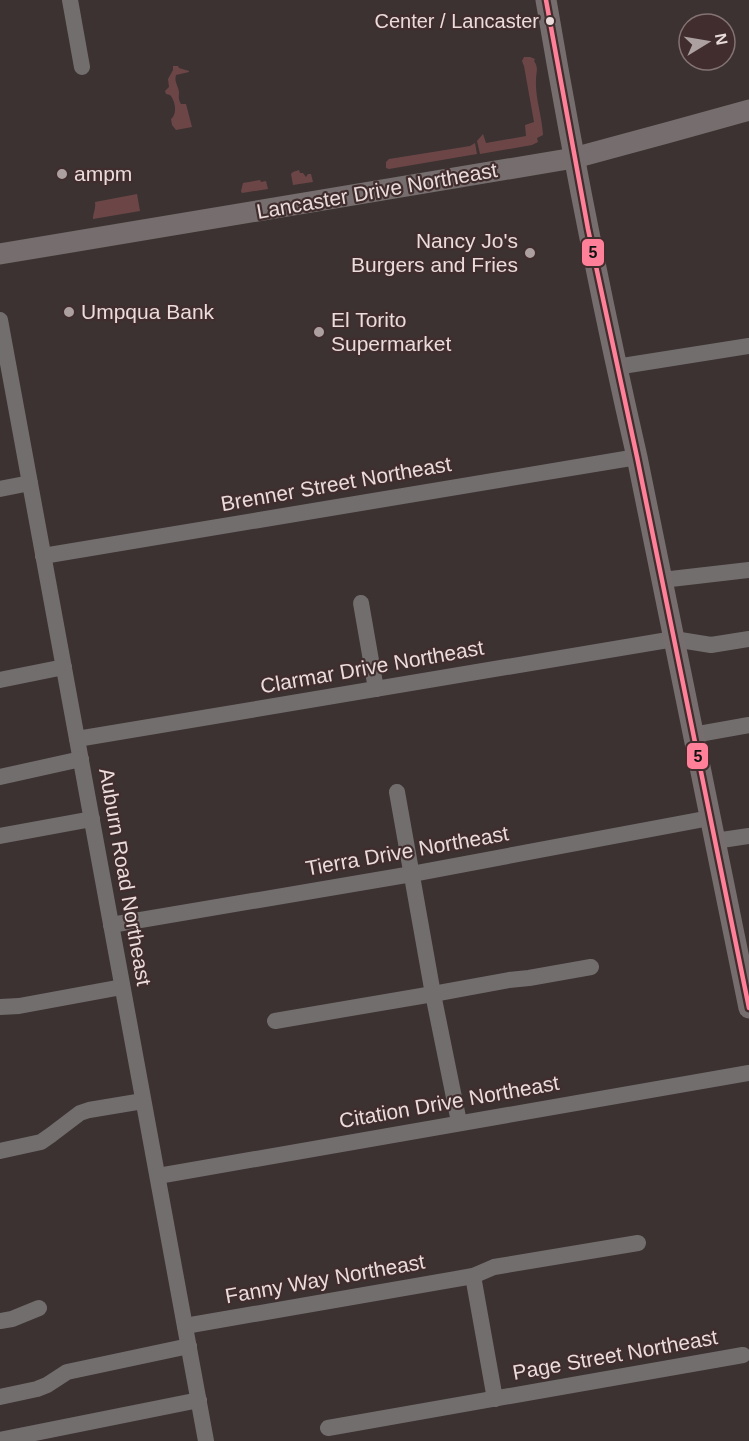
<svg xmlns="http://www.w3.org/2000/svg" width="749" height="1441" font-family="Arial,sans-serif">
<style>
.green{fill:#6c4646}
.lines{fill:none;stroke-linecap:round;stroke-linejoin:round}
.minor{stroke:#736e6e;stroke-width:16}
.major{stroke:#766e6e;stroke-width:21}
.bus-1-casing{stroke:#412d2d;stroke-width:9}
.bus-1{stroke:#ff8098;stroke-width:4.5}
.bus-dot{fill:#e9dcdb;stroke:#412d2d;stroke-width:2}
.poi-dot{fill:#aca0a0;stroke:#412d2d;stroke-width:2}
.labels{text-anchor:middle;stroke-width:4.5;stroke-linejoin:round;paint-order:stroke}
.bus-label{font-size:20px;fill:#e9dcdb;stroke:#412d2d;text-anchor:end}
.poi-label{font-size:21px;fill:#e9dcdb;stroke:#412d2d;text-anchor:start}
.street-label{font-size:21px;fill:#e9dcdb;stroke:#412d2d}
.line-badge{stroke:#412d2d;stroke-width:2}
.pale-badge-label{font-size:16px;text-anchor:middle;font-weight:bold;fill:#111}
</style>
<rect width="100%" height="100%" fill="#3c3232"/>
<g class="green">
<path d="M524 57H530L535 59 534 61C539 68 536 72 536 80 535 98 542 116 543 135L537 138 538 142 532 145 480 154 477 141 483 134 486 143 526 136 525 125 534 122 524 66 522 61Z"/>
<path d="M173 66H178L179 68 189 71V72L176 75C174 82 178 85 179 92 179 97 178 99 181 104H186L192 127 176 130 172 125 171 119C178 114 175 100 170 95L166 94 165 91 169 87 168 79 173 70Z"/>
<path d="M475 143 477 154 389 169 386 168V162L389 159 470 146Z"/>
<path d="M299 170 300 173H303L306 177 308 174H311L313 182 293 185 291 174 293 172Z"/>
<path d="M260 180 261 182 266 181 268 189 242 193 241 191 243 183Z"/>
<path d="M137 194 140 211 93 219C93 213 96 209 95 202Z"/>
</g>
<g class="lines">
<g class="minor">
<path d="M70 0 82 67"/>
<path d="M0 320 206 1441"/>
<path d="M616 367 749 346"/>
<path d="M0 489 30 483"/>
<path d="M43 556 637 457"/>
<path d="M662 580 749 570"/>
<path d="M361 603 376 689"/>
<path d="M0 680 64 667"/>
<path d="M693 735 749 725"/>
<path d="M77 739 674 639 711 645 749 639"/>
<path d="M0 777 81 759"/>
<path d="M397 792 433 994 459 1122"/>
<path d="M0 836 92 819"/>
<path d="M715 841 749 836"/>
<path d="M111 925 412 874 710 818"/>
<path d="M0 1007 19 1006 122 987"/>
<path d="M275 1021 433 994 509 980 529 978 591 967"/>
<path d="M0 1151 41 1142 51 1135 80 1113 89 1110 143 1101"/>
<path d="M158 1176 749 1073"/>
<path d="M473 1276 495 1399"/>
<path d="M0 1321 12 1319 39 1308"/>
<path d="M185 1326 473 1276 494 1267 638 1243"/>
<path d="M0 1397 37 1389 47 1385 67 1372 189 1346"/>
<path d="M328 1428 743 1355"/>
<path d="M0 1440 199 1400"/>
</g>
<g class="major">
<path d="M546 0C572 153 602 305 637 457L749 1008"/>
<path d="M0 254 574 158 670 132 749 110"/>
</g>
<g class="bus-1-casing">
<path id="bus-1" d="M546 0 588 229 637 457 749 1008"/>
</g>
<use href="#bus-1" class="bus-1"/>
</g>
<circle class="bus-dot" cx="550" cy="21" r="5"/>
<g class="poi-dot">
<circle cx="62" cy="174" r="6"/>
<circle cx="530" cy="253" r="6"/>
<circle cx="69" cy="312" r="6"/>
<circle cx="319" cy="332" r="6"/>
</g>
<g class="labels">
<g class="bus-label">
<text x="539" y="28">Center / Lancaster</text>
</g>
<g class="poi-label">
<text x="74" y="181">ampm</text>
<text x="518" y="248" text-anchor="end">Nancy Jo's<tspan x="518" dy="24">Burgers and Fries</tspan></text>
<text x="81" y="319">Umpqua Bank</text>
<text x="331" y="327">El Torito<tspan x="331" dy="24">Supermarket</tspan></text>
</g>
<g class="street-label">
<text transform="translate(377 191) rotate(-10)" y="7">Lancaster Drive Northeast</text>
<text transform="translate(336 484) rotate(-10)" y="7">Brenner Street Northeast</text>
<text transform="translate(372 667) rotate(-10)" y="7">Clarmar Drive Northeast</text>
<text transform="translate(407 851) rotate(-10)" y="7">Tierra Drive Northeast</text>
<text transform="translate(125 877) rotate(80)" y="7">Auburn Road Northeast</text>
<text transform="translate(449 1102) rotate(-10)" y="7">Citation Drive Northeast</text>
<text transform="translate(325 1279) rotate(-10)" y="7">Fanny Way Northeast</text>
<text transform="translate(615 1355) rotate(-10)" y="7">Page Street Northeast</text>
</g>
</g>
<g class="line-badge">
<rect x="581" y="238" width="24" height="29" rx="6" fill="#ff8098"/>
<rect x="686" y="742" width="23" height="28" rx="6" fill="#ff8098"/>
</g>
<g class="pale-badge-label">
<text x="593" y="258">5</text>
<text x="698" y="762">5</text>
</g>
<g transform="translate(707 42) rotate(79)"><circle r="28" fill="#412d2d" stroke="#847373" stroke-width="1.5"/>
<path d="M0-4.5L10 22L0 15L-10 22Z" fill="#aca0a0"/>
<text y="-9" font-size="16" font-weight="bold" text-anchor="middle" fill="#e9dcdb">N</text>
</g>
</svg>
